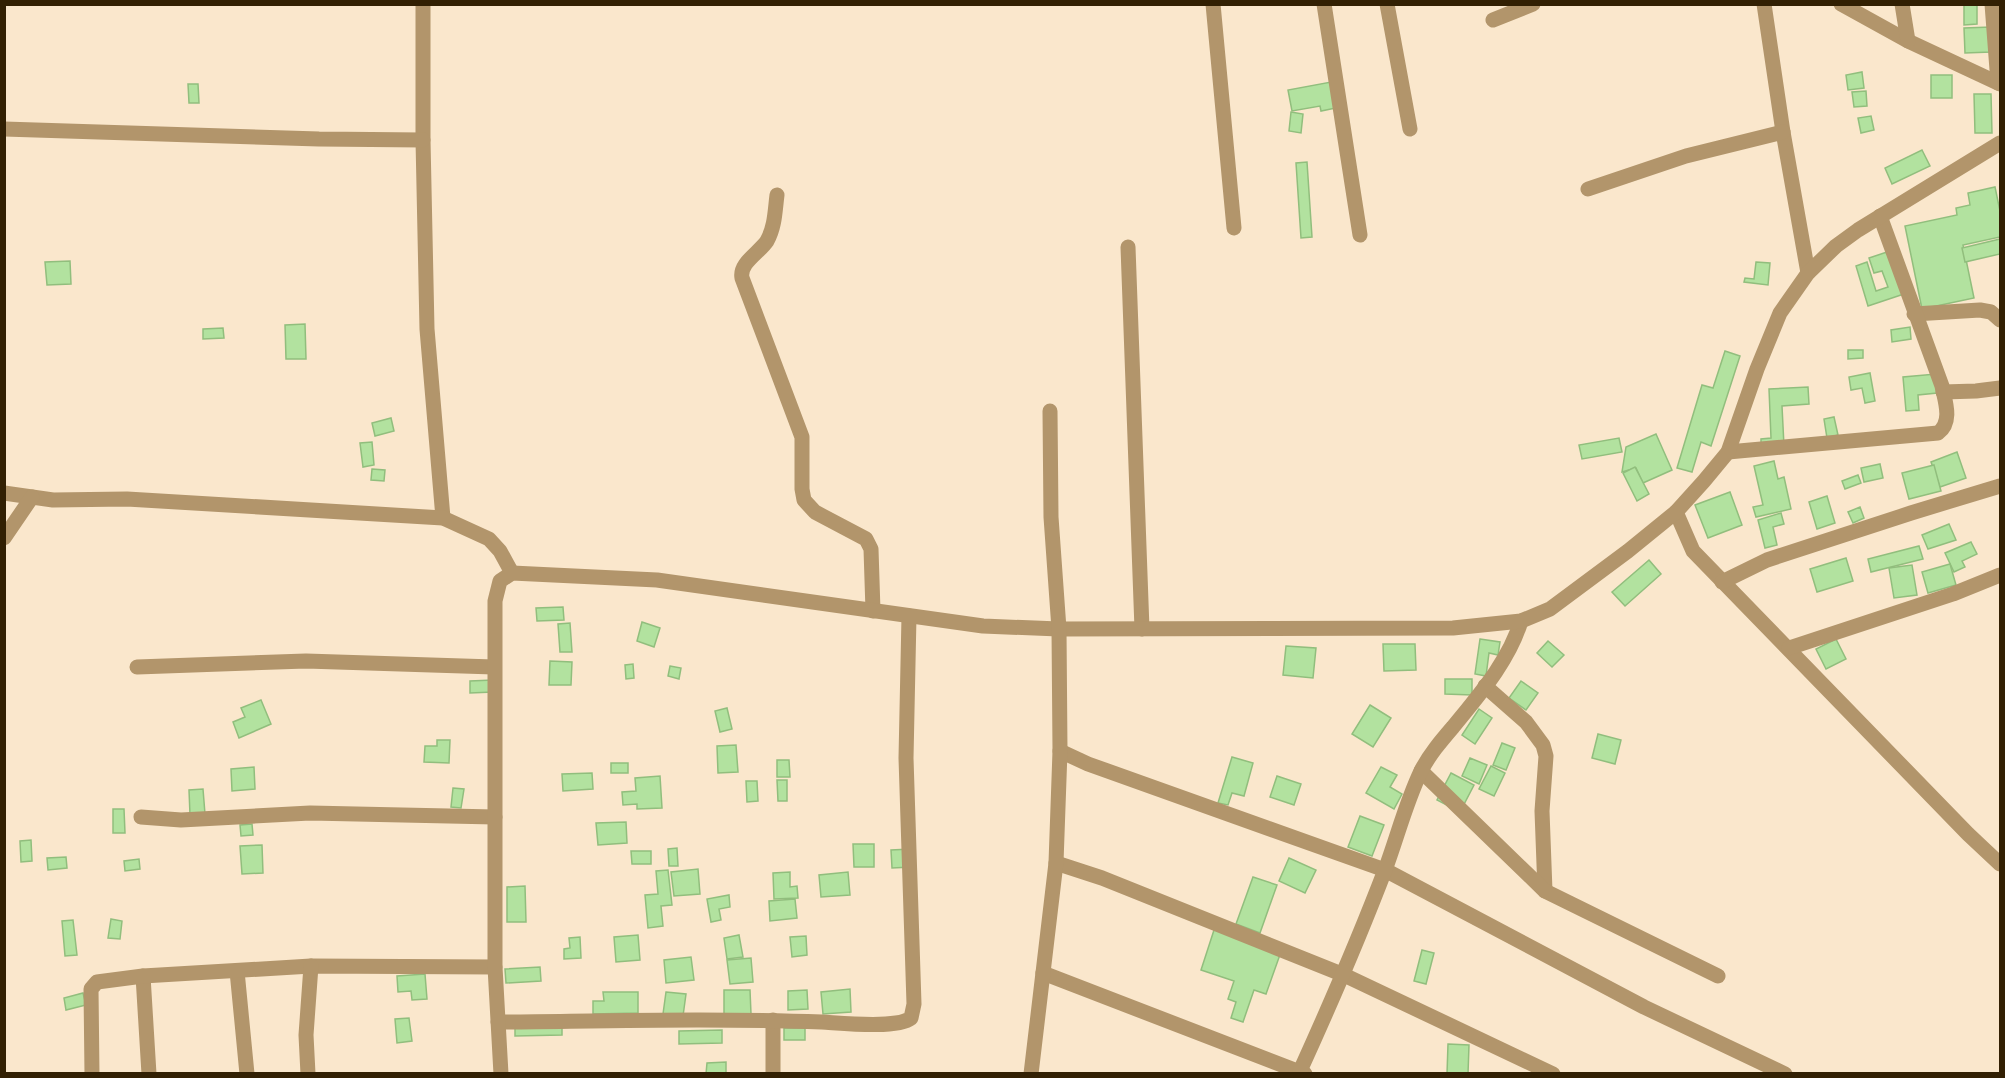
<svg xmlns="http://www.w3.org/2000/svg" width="2005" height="1078" font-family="'PT Sans Narrow',sans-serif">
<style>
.building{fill:#b2e29f;stroke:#91be7d;stroke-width:1.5}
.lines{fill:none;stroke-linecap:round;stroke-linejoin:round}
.minor{stroke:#b2956b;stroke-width:15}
</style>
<rect width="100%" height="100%" fill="#fae7cc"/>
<g class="building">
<path d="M1964 4H1977V24L1964 25Z"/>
<path d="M1991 27V52L1965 53 1964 28Z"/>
<path d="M1862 72 1864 88 1848 90 1846 75Z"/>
<rect x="1931" y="75" width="21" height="23"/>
<path d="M1331 82 1336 108 1321 111 1320 106 1292 111 1288 90Z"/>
<path d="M188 84H198L199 103H189Z"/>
<path d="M1866 91 1867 106 1854 107 1852 92Z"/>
<path d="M1974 94H1991L1992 133H1975Z"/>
<path d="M1291 112 1303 114 1301 133 1289 131Z"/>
<path d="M1871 116 1874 130 1861 133 1858 118Z"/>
<path d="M1922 150 1930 166 1892 184 1885 168Z"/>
<path d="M1307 162 1312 237 1301 238 1296 163Z"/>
<path d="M1995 187 2000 211V237L1963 245 1974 298 1922 309 1905 226 1957 215 1956 208 1970 205 1968 193Z"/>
<path d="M2000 239V254L1965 262 1962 248Z"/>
<path d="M1890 251 1904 294 1868 306 1856 266 1867 262 1876 291 1888 287 1882 271 1874 273 1869 258Z"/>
<path d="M70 261 71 284 47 285 45 262Z"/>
<path d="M1756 262 1770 263 1768 285 1744 282 1745 278 1754 279Z"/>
<path d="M305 324 306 359H286L285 325Z"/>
<path d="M1910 327 1911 339 1892 342 1891 330Z"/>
<path d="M223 328 224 338 203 339V329Z"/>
<path d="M1848 350H1863V358L1848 359Z"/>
<path d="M1725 351 1740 356 1711 446 1701 442 1692 472 1677 468 1702 385 1713 388Z"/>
<path d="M1870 373 1875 401 1865 403 1862 388 1851 390 1849 377Z"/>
<path d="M1936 374 1937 393 1918 395 1919 410 1906 411 1903 377Z"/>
<path d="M1808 387 1809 404 1782 406 1784 446 1761 447V439L1771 438 1769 389Z"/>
<path d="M1834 417 1838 435 1827 438 1824 419Z"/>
<path d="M391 418 394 431 375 436 372 423Z"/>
<path d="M1656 434 1672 470 1643 483 1636 468 1622 472 1626 447Z"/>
<path d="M1619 438 1622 452 1582 459 1579 445Z"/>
<path d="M372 442 374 465 363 467 360 443Z"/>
<path d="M1957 452 1966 478 1940 487 1931 462Z"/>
<path d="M1774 461 1778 479 1784 477 1791 509 1756 517 1753 507 1763 505 1754 466Z"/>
<path d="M1880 464 1883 478 1864 482 1861 468Z"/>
<path d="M1934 465 1941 491 1909 499 1902 473Z"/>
<path d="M1635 467 1649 494 1637 501 1623 473Z"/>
<path d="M372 469 385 470 384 481 371 480Z"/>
<path d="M1858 475 1861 483 1845 489 1842 481Z"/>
<path d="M1730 492 1742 525 1708 538 1695 505Z"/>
<path d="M1827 496 1835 523 1817 529 1809 502Z"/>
<path d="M1860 507 1864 518 1853 523 1848 512Z"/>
<path d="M1781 513 1784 524 1773 527 1777 545 1765 548 1758 520Z"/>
<path d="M1949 524 1956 540 1928 549 1922 535Z"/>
<path d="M1971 542 1977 554 1962 561 1965 567 1954 572 1945 553Z"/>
<path d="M1919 546 1923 559 1871 572 1868 559Z"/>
<path d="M1846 558 1853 581 1817 592 1810 569Z"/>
<path d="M1649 560 1661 574 1625 606 1612 592Z"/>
<path d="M1950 564 1956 585 1928 593 1922 572Z"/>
<path d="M1912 565 1917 595 1894 598 1889 568Z"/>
<path d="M563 607 564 620 537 621 536 608Z"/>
<path d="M642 622 660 628 654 647 637 641Z"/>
<path d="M570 623 572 652H560L558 624Z"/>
<path d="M1480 639 1500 642 1498 655 1489 653 1486 676 1475 674Z"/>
<path d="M1836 639 1846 659 1826 669 1816 649Z"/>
<path d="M1548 641 1564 655 1552 667 1537 653Z"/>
<path d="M1383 644H1415L1416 670 1384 671Z"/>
<path d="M1286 646 1316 648 1313 678 1283 675Z"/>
<path d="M550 661 572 662 571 685H549Z"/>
<path d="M633 664 634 678 626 679 625 665Z"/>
<path d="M670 666 681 668 679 679 668 676Z"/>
<path d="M1445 679H1472V695L1445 694Z"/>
<path d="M493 680V692L470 693V681Z"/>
<path d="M1521 681 1538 693 1526 710 1509 698Z"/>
<path d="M261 700 271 724 239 738 233 722 245 717 241 708Z"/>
<path d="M1370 705 1391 718 1373 747 1352 734Z"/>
<path d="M727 708 732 729 720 732 715 711Z"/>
<path d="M1479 709 1492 718 1475 744 1462 735Z"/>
<path d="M1598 734 1621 740 1615 764 1592 758Z"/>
<path d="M437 740H450L449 763 424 762 425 746H437Z"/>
<path d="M1502 743 1515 748 1506 770 1493 765Z"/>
<path d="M736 745 738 772 718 773 717 746Z"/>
<path d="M1232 757 1253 763 1244 796 1232 793 1228 805 1218 803Z"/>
<path d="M1470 758 1487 765 1479 784 1462 776Z"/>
<path d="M777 760H789L790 777H777Z"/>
<rect x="611" y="763" width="17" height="10"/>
<path d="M1491 766 1505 773 1494 796 1479 789Z"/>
<path d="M254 767 255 789 232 791 231 769Z"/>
<path d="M1381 767 1397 775 1390 787 1402 794 1394 809 1366 793Z"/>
<path d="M592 773 593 789 563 791 562 774Z"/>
<path d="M1451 773 1474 785 1460 812 1437 800Z"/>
<path d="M660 776 662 808 637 809V804L623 805 622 792 636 791 635 778Z"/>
<path d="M1277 776 1301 784 1294 805 1270 797Z"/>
<path d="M777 780H787V801H778Z"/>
<path d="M746 781H757L758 801 747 802Z"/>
<path d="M453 788 464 789 461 808 451 807Z"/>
<path d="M203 789 205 814 190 815 189 790Z"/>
<path d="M113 809H124L125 833H113Z"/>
<path d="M1360 816 1384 825 1372 856 1348 847Z"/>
<path d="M626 822 627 843 598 845 596 823Z"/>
<path d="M252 824 253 835 241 836 240 825Z"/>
<path d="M31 840 32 861 21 862 20 841Z"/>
<path d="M853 844H874V867H854Z"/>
<path d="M262 845 263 873 242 874 240 846Z"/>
<path d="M677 848 678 866H669L668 849Z"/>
<path d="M911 849 912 867 892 868 891 850Z"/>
<path d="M631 851H651V864H632Z"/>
<path d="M66 857 67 868 48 870 47 858Z"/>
<path d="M1289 858 1316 870 1305 893 1279 881Z"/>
<path d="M139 859 140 869 125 871 124 861Z"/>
<path d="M698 869 700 894 674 896 671 872Z"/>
<path d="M668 870 672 905 661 906 663 926 648 928 645 895 658 894 656 871Z"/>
<path d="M790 872V887L797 886 798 898 774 899 773 873Z"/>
<path d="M848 872 850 895 821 897 819 875Z"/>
<path d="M1253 877 1277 885 1260 933 1236 924Z"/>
<path d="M525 886 526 922H507V887Z"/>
<path d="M729 895 730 907 719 909 721 920 711 922 707 899Z"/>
<path d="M795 899 797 918 770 921 769 901Z"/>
<path d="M111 919 122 921 120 939 108 938Z"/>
<path d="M73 920 77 955 65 956 62 921Z"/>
<path d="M1215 927 1282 949 1266 994 1254 990 1243 1022 1231 1018 1236 1002 1228 999 1234 981 1201 970Z"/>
<path d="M638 935 640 960 616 962 614 937Z"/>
<path d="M739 935 743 957 727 959 724 938Z"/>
<path d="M806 936 807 955 792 957 790 937Z"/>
<path d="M580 937 581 958 564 959V949L570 948 569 938Z"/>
<path d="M1422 950 1434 953 1426 984 1414 981Z"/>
<path d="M691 957 694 980 666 983 664 960Z"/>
<path d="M751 958 753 982 730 984 727 960Z"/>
<path d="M540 967 541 981 506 983 505 969Z"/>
<path d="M425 974 427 999 412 1000 411 991 398 992 397 976Z"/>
<path d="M850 989 851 1012 823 1014 821 992Z"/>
<path d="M724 990H750L751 1014H724Z"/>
<path d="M807 990 808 1009 788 1010V991Z"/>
<path d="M603 992H638V1013L593 1014V1001H604Z"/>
<path d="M666 992 686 994 683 1016 663 1014Z"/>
<path d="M83 993 86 1005 66 1010 64 998Z"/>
<path d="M409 1018 412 1041 397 1043 395 1019Z"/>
<path d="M562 1021V1035L515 1036V1022Z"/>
<rect x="784" y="1028" width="21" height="12"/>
<path d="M722 1030V1043L679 1044V1031Z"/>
<path d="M1448 1044 1469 1045 1468 1074H1447Z"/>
<path d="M726 1062V1074H706L707 1063Z"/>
</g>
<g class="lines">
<g class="minor">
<path d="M423 4V140L427 329 443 518"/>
<path d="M1213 4 1234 228"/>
<path d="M1324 4 1360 235"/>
<path d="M1387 4 1410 129"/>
<path d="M1764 4 1783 132 1808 273"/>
<path d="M1841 4 1908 41 2000 84"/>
<path d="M1902 4 1908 41"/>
<path d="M1992 4 1998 83"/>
<path d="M1493 20 1533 4"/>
<path d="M4 129 319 139 423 140"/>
<path d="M1588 189 1686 156 1783 132"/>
<path d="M777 195C775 210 775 227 767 241 759 253 739 263 742 278L802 437V489L804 500 815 512 866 539 871 549 873 611"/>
<path d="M1128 247 1142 629"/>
<path d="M1914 314 1980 310 1991 312 2000 320"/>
<path d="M1943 392 1976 391 2000 388"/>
<path d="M1728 452 1938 433C1953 422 1945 401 1942 386L1880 216"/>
<path d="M4 493 53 500 127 499 443 518 489 539 500 551 512 573"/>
<path d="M1676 512 1693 551 1968 834 2000 864"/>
<path d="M4 538 32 497"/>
<path d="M1722 582 1767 560 1911 513 2000 486"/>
<path d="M1789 648 1953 594 2000 575"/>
<path d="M137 667 306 661 494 667"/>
<path d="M1485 686 1526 722 1543 745 1546 756 1542 811 1545 891"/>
<path d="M1060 751 1088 764 1385 870 1644 1007 1785 1074"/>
<path d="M1421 771 1545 891 1718 976"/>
<path d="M141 817 181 820 310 813 495 817"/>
<path d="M1056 863 1102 878 1344 975 1553 1074"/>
<path d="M237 971 247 1074"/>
<path d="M1043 973 1305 1074"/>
<path d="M143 976 149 1074"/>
<path d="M773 1020V1074"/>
<path d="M498 1022C606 1021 714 1018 822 1022 841 1023 897 1029 911 1018L914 1004 906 758 909 616"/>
<path d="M1300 1071C1330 1005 1359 938 1385 870 1397 838 1406 802 1421 771 1429 755 1441 741 1453 727 1479 695 1509 661 1521 621"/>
<path d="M92 1074 91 989 97 982 143 976 311 966 495 967"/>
<path d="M308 1074 306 1035 311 966"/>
<path d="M501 1074 495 967V601L500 581 512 573 657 580 983 626 1059 629 1453 628 1521 621 1550 609 1628 551 1676 512 1704 481 1728 452 1757 369 1780 313 1808 273 1836 246 1858 230 2000 143"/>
<path d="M1031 1074 1056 863 1060 751 1059 629 1051 517 1050 411"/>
</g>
</g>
<rect width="2005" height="1078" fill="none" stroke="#322003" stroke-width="12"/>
</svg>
